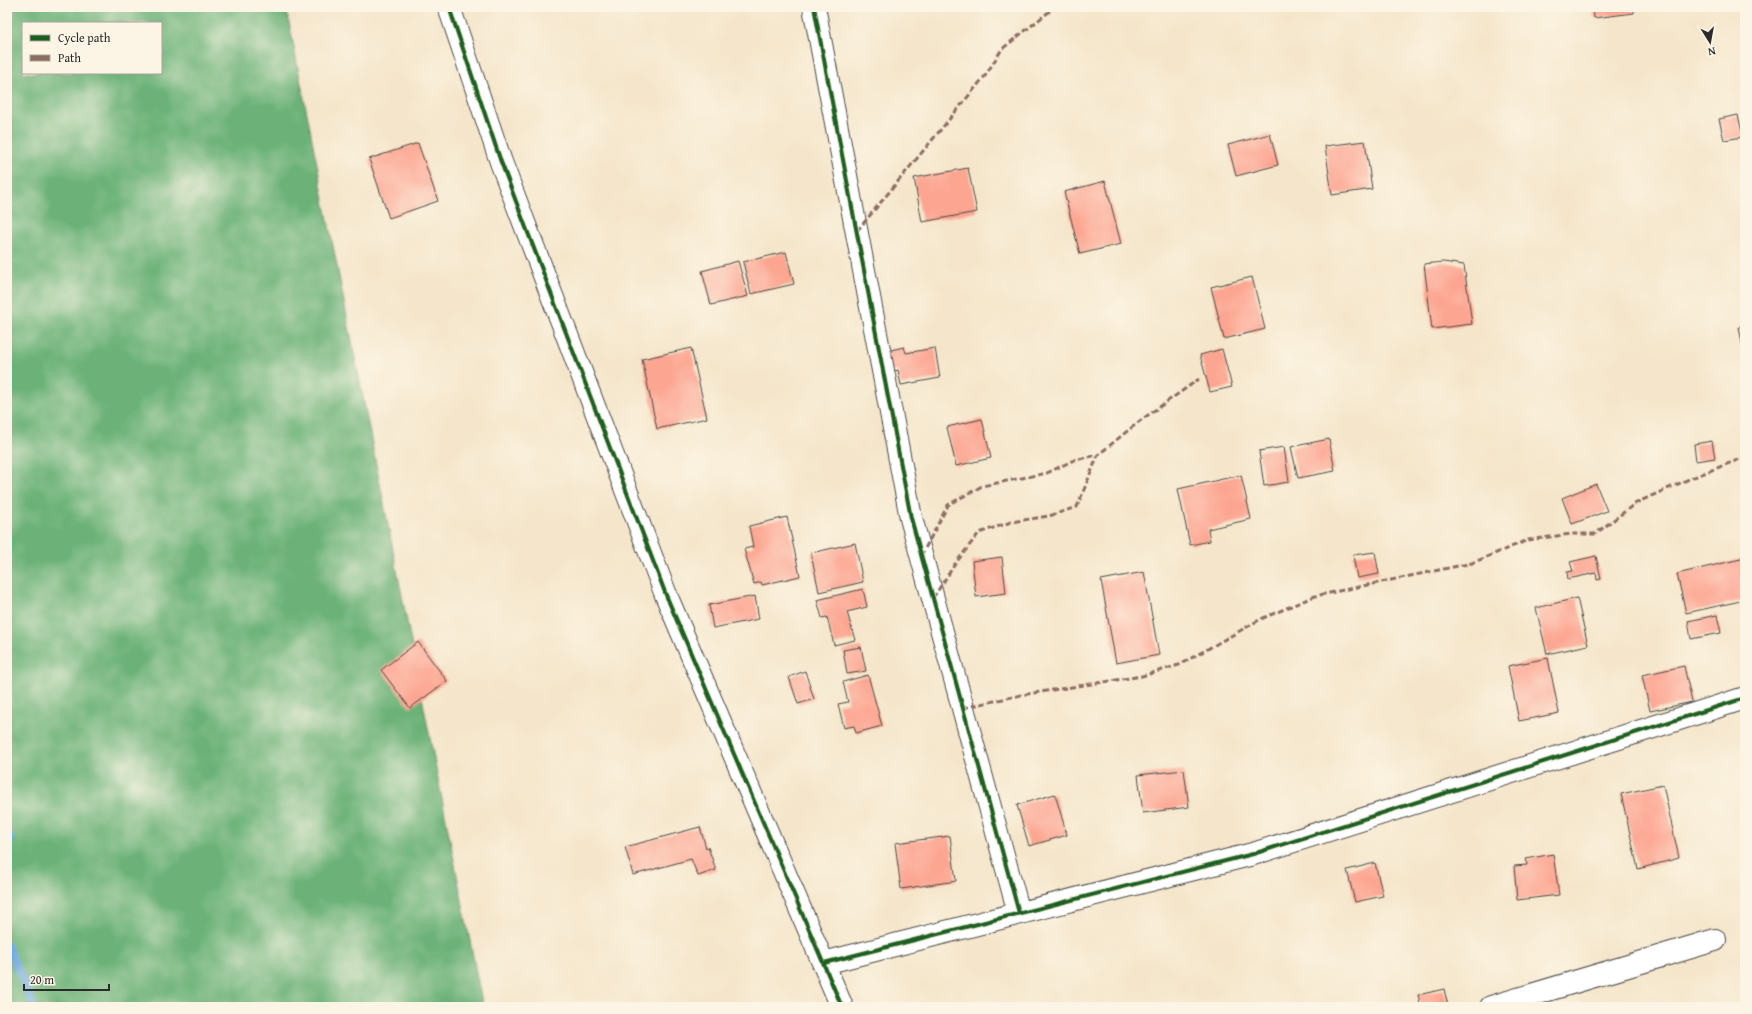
<svg xmlns="http://www.w3.org/2000/svg" width="1752" height="1014" font-family="'Gentium Book Plus',serif">
<style>
.forest{fill:#6cb278;stroke:#4c6e52;fill-rule:evenodd}
.lines{fill:none;stroke-linecap:round;stroke-linejoin:round}
.stream{stroke:#69a7db;stroke-width:8}
.building{fill:#fca591}
.street-casing{stroke:#494743;stroke-width:24}
.street{stroke:#fff;stroke-width:22}
.quiet{stroke:#8d6e63;stroke-width:3;stroke-dasharray:6 3;stroke-linecap:butt}
.cycleway-casing{stroke:#fcf5e5;stroke-width:6}
.cycleway{stroke:#1b5e20;stroke-width:4}
</style>
<rect width="100%" height="100%" fill="#fcf5e5"/>
<filter id="ink" filterUnits="userSpaceOnUse"><feTurbulence type="fractalNoise" baseFrequency=".025" numOctaves="2"/><feDisplacementMap in="SourceGraphic" scale="8" xChannelSelector="R" yChannelSelector="G"/><feConvolveMatrix kernelMatrix="1 2 1 2 8 2 1 2 1" color-interpolation-filters="sRGB"/></filter>
<filter id="wash" filterUnits="userSpaceOnUse"><feTurbulence type="fractalNoise" baseFrequency=".012" numOctaves="4" result="noise"/><feDisplacementMap in="SourceGraphic" scale="16" xChannelSelector="R" yChannelSelector="G"/><feGaussianBlur stdDeviation="0.9" result="paint"/><feColorMatrix in="noise" values="0 0 0 0 0 0 0 0 0 0 0 0 0 0 0 0 0 1.4 0 .05"/><feComposite in="paint" operator="in"/></filter>
<g filter="url(#wash)">
<rect width="100%" height="100%" fill="#f5e6cb"/>
<g class="forest">
<path d="M7 7H286L483 1007H34L7 944V855L11 839 7 825ZM23 23H161V73H23Z"/>
<path d="M7 946 33 1007H7Z"/>
</g>
<g class="lines">
<g class="stream">
<path d="M7 829 10 839 7 852"/>
<path d="M7 945 34 1007"/>
</g>
</g>
<g id="blocks">
<g class="building">
<path d="M1593 7H1634V13L1594 18Z"/>
<path d="M1738 115 1743 137 1724 140 1719 119Z"/>
<path d="M1270 134 1278 165 1236 176 1228 145Z"/>
<path d="M1365 141 1372 189 1332 195 1325 146Z"/>
<path d="M418 143 438 201 389 218 369 159Z"/>
<path d="M968 168 977 212 922 222 914 178Z"/>
<path d="M1105 181 1121 244 1080 254 1064 192Z"/>
<path d="M786 252 794 284 751 294 743 262Z"/>
<path d="M738 261 748 296 711 305 702 271Z"/>
<path d="M1443 262 1464 265 1472 324 1432 329 1424 264Z"/>
<path d="M1252 277 1265 329 1224 339 1211 287Z"/>
<path d="M1745 326V354H1744L1739 327Z"/>
<path d="M904 347 906 353 935 348 940 378 901 385 898 370 888 373 882 352Z"/>
<path d="M691 348 707 418 657 429 642 359Z"/>
<path d="M1222 349 1232 387 1210 392 1200 355Z"/>
<path d="M982 419 991 458 956 466 947 427Z"/>
<path d="M1329 439 1335 471 1298 478 1291 447Z"/>
<path d="M1712 441 1715 458 1696 461 1694 444Z"/>
<path d="M1284 447 1289 482 1264 486 1259 451Z"/>
<path d="M1241 475 1251 519 1208 529 1210 541 1190 545 1178 489Z"/>
<path d="M1596 484 1607 511 1572 524 1562 498Z"/>
<path d="M787 517 800 576 762 585 761 582 754 584 744 549 753 547 749 526Z"/>
<path d="M855 543 863 582 819 592 811 553Z"/>
<path d="M1375 552 1379 574 1357 578 1353 555Z"/>
<path d="M1596 556 1601 579 1597 580 1596 573 1568 579 1567 572 1573 571 1570 562Z"/>
<path d="M1002 557 1006 593 976 597 972 561Z"/>
<path d="M1745 558V600L1686 613 1677 574Z"/>
<path d="M1144 572 1159 655 1116 663 1101 580Z"/>
<path d="M863 589 867 607 847 612 855 640 834 645 827 617 822 618 817 600Z"/>
<path d="M755 596 759 619 713 628 709 605Z"/>
<path d="M1577 598 1588 645 1547 654 1536 608Z"/>
<path d="M1717 615 1721 633 1691 639 1688 621Z"/>
<path d="M418 642 447 681 410 708 381 670Z"/>
<path d="M861 647 866 671 847 674 843 650Z"/>
<path d="M1548 658 1559 713 1519 721 1508 666Z"/>
<path d="M1684 666 1692 702 1650 711 1642 675Z"/>
<path d="M805 671 814 699 798 704 789 677Z"/>
<path d="M868 675 882 726 856 733 854 726 844 728 838 704 848 702 843 682Z"/>
<path d="M1184 770 1189 807 1143 813 1138 775Z"/>
<path d="M1663 785 1679 858 1638 869 1621 794Z"/>
<path d="M1055 794 1067 835 1029 846 1017 805Z"/>
<path d="M700 827 706 848 708 847 716 870 698 876 691 859 633 875 625 847Z"/>
<path d="M950 836 956 881 901 889 895 843Z"/>
<path d="M1553 854 1559 895 1517 900 1514 866 1527 865 1526 859Z"/>
<path d="M1375 863 1383 896 1355 902 1347 870Z"/>
<path d="M1444 989 1448 1006 1421 1007 1418 995Z"/>
</g>
</g>
</g>
<g filter="url(#ink)">
<use href="#blocks" fill-opacity="0" stroke="#494743" stroke-width="1"/>
<g class="lines">
<g class="street-casing">
<g id="street">
<path d="M449 7 501 162 666 595 842 1007"/>
<path d="M814 7 911 518 1019 913"/>
<path d="M824 963 1253 854 1745 698"/>
<path d="M1491 1007 1715 940"/>
</g>
</g>
<use href="#street" class="street"/>
<g class="quiet">
<path d="M857 231 985 76 1002 49 1055 7"/>
<path d="M921 556 948 505 982 486 1047 473 1074 460 1098 455"/>
<path d="M933 598 955 564 979 533 1011 522 1049 516 1077 507 1098 455 1141 420 1199 379"/>
<path d="M963 708 1021 695 1142 676 1179 665 1261 619 1315 596 1472 563 1528 540 1571 534H1595L1636 503 1689 479 1745 457"/>
</g>
<g class="cycleway-casing">
<g id="cycleway">
<path d="M449 7 501 162 666 595 842 1007"/>
<path d="M814 7 911 518 1019 913"/>
<path d="M824 963 1253 854 1745 698"/>
</g>
</g>
<use href="#cycleway" class="cycleway"/>
</g>
</g>
<rect width="1752" height="1014" fill="none" stroke="#fcf5e5" stroke-width="24"/>
<rect x="22" y="22" width="140" height="52" fill="#fcf5e5" stroke="#a8a49b"/>
<rect x="30" y="35" width="20" height="6" fill="#1b5e20" stroke="#a8a49b"/>
<text x="58" y="42" font-size="12" fill="#2b2b2b">Cycle path</text>
<rect x="30" y="55" width="20" height="6" fill="#8d6e63" stroke="#a8a49b"/>
<text x="58" y="62" font-size="12" fill="#2b2b2b">Path</text>
<g transform="translate(1710 42) rotate(169)" stroke="#fcf5e5" stroke-width="3" paint-order="stroke">
<path d="M0-3L7 15L0 10L-7 15Z" fill="#2b2b2b"/>
<text y="-6" font-size="11" font-weight="bold" text-anchor="middle" fill="#2b2b2b">N</text>
</g>
<path d="M24 984v6h85v-6" fill="none" stroke="#2b2b2b" stroke-width="2"/>
<text x="30" y="984" font-size="12" fill="#2b2b2b" stroke="#fcf5e5" stroke-width="3" paint-order="stroke">20 m</text>
</svg>
